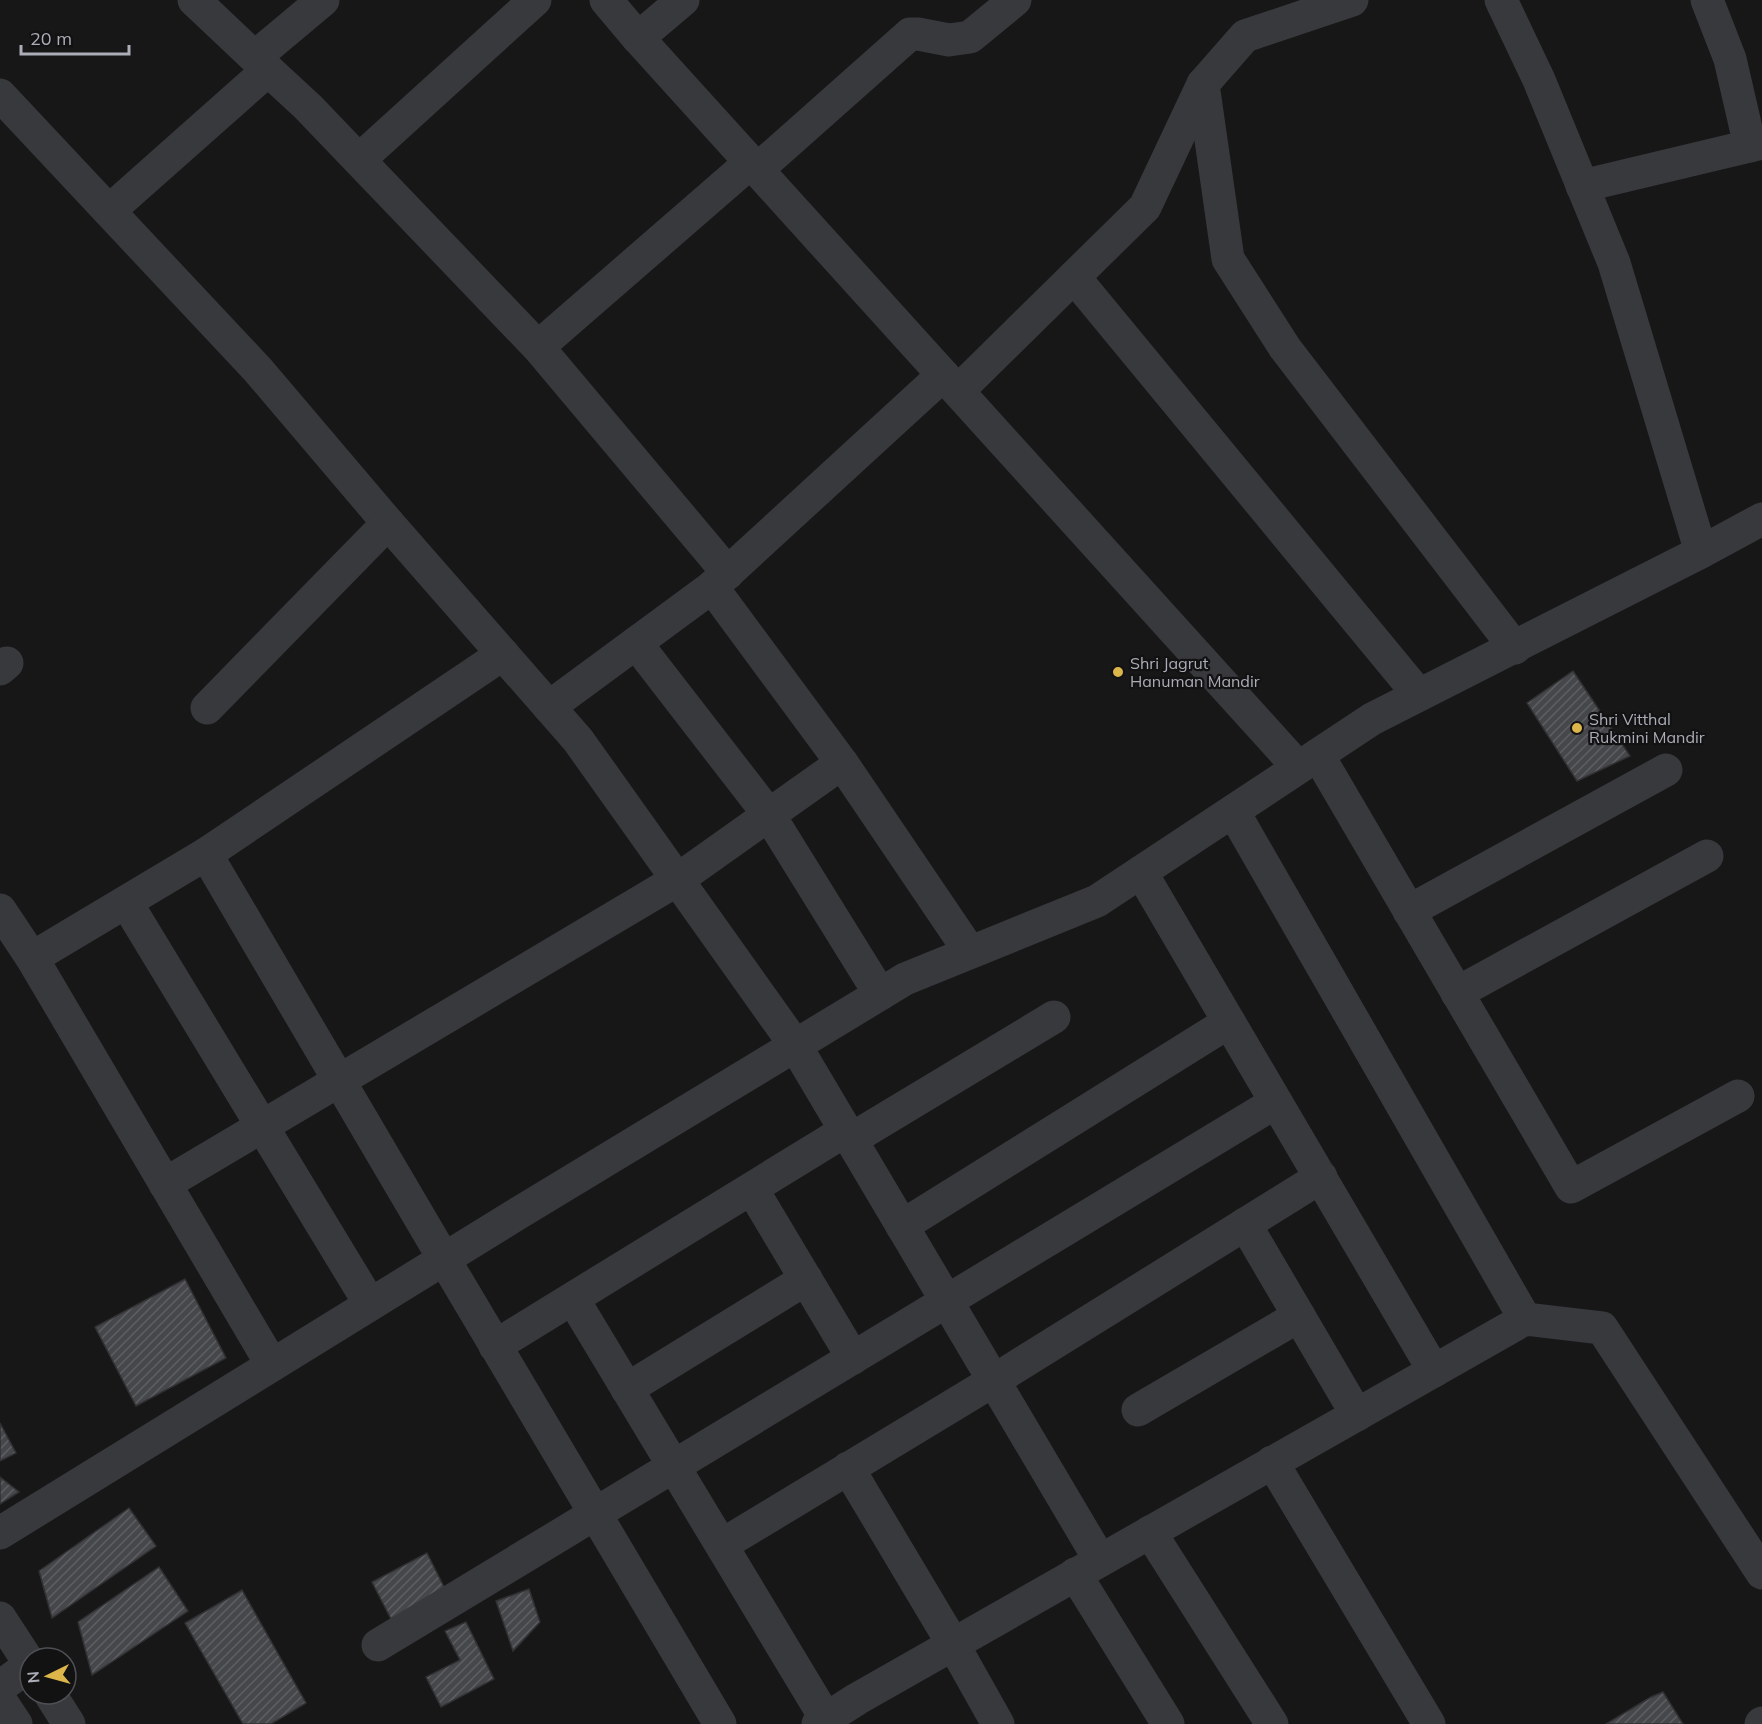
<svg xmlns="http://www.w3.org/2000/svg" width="1762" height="1724" font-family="Mulish,sans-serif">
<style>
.building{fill:url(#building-hatch);stroke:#313134;stroke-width:1.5}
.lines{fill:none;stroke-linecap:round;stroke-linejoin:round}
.minor{stroke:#38393d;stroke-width:33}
.poi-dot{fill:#dcb54b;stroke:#121213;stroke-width:2}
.labels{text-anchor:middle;stroke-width:4.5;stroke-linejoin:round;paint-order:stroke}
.poi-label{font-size:16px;fill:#abadb7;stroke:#121213;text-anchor:start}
</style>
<defs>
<pattern id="building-hatch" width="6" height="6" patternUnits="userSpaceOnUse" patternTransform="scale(1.5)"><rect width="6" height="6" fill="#46474b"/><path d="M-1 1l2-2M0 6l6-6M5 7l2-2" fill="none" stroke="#5e5f63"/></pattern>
</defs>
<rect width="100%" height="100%" fill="#171718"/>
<g class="building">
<path d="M1573 671 1630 756 1577 781 1527 703Z"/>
<path d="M185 1279 226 1358 136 1406 95 1327Z"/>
<path d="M0 1423 16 1453 0 1461Z"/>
<path d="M0 1477 19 1492 0 1504Z"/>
<path d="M129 1508 156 1546 52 1618 39 1571Z"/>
<path d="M427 1553 446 1591 391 1619 372 1582Z"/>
<path d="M159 1567 188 1611 92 1675 78 1622Z"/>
<path d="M529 1589 540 1622 513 1651 496 1601Z"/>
<path d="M242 1590 306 1703 271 1724H243L185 1623Z"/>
<path d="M466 1622 494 1679 441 1707 426 1677 460 1660 445 1631Z"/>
<path d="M1663 1692 1683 1724H1606L1651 1697Z"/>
</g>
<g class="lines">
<g class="minor">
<path d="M606 0 638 38 1298 767"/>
<path d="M1352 0 1245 36 1203 84 1228 259 1285 348 1515 648"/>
<path d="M1501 0 1539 80 1614 263 1701 552"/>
<path d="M1707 0 1730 59 1750 146"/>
<path d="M638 38 683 0"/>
<path d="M255 57 323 0"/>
<path d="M268 70 308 107 538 347 728 573"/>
<path d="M0 95 258 370 388 523 578 740 795 1045 1100 1560"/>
<path d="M359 160 535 0"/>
<path d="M758 169 910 34H918L949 40 970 37 1015 0"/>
<path d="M1582 186 1762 143"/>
<path d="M109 211 268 70 194 0"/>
<path d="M1074 277 1419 695"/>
<path d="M538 347 751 162"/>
<path d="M958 391 1145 207 1203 84"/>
<path d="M712 587 842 763 970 952"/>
<path d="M636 643 769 815 880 994"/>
<path d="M0 669 7 663"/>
<path d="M549 707 712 587 943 375"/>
<path d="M207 708 388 523"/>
<path d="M1318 755 1571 1187 1738 1096"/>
<path d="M1233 811 1525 1319"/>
<path d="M206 854 444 1259 720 1724"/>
<path d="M1141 872 1434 1371"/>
<path d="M126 902 370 1304"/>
<path d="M0 910 32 958 272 1365"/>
<path d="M1409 911 1666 770"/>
<path d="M32 958 206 854 503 654"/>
<path d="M1457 993 1707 856"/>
<path d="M850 1140 1054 1017"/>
<path d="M165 1184 677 880 842 763"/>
<path d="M752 1189 853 1358"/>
<path d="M1245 1224 1357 1415"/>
<path d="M902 1226 1229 1022"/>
<path d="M573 1299 826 1719"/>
<path d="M495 1346 845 1131"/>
<path d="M627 1389 806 1279"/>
<path d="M1138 1410 1299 1316"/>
<path d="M1272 1462 1429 1724"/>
<path d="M848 1468 953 1644 998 1724"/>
<path d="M1150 1532 1272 1724"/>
<path d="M0 1533 517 1214 905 979 1097 901 1372 719 1701 552 1762 519"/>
<path d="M722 1545 993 1381 1321 1177"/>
<path d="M1075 1574 1168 1724"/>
<path d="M0 1618 30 1664"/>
<path d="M378 1645 1276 1102"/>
<path d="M0 1687 30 1665"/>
<path d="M50 1694 69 1724"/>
<path d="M0 1700 16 1724"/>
<path d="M818 1724 857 1699 1525 1319 1602 1328 1762 1573"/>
<path d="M1761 1724 1762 1723"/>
</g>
</g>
<g class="poi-dot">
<circle cx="1118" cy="672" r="6"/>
<circle cx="1577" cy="728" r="6"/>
</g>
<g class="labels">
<g class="poi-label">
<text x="1130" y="669">Shri Jagrut<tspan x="1130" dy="18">Hanuman Mandir</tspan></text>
<text x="1589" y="725">Shri Vitthal<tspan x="1589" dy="18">Rukmini Mandir</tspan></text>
</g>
</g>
<g transform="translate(48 1676) rotate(265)"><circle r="28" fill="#121213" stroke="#4f5055" stroke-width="1.5"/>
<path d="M0-4.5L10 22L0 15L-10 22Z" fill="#dcb54b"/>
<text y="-9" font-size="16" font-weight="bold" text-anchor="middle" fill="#abadb7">N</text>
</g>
<path d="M21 45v9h108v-9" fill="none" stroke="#abadb7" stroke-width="3"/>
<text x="30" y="45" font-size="18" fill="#abadb7" stroke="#121213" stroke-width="4.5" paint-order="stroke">20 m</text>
</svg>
